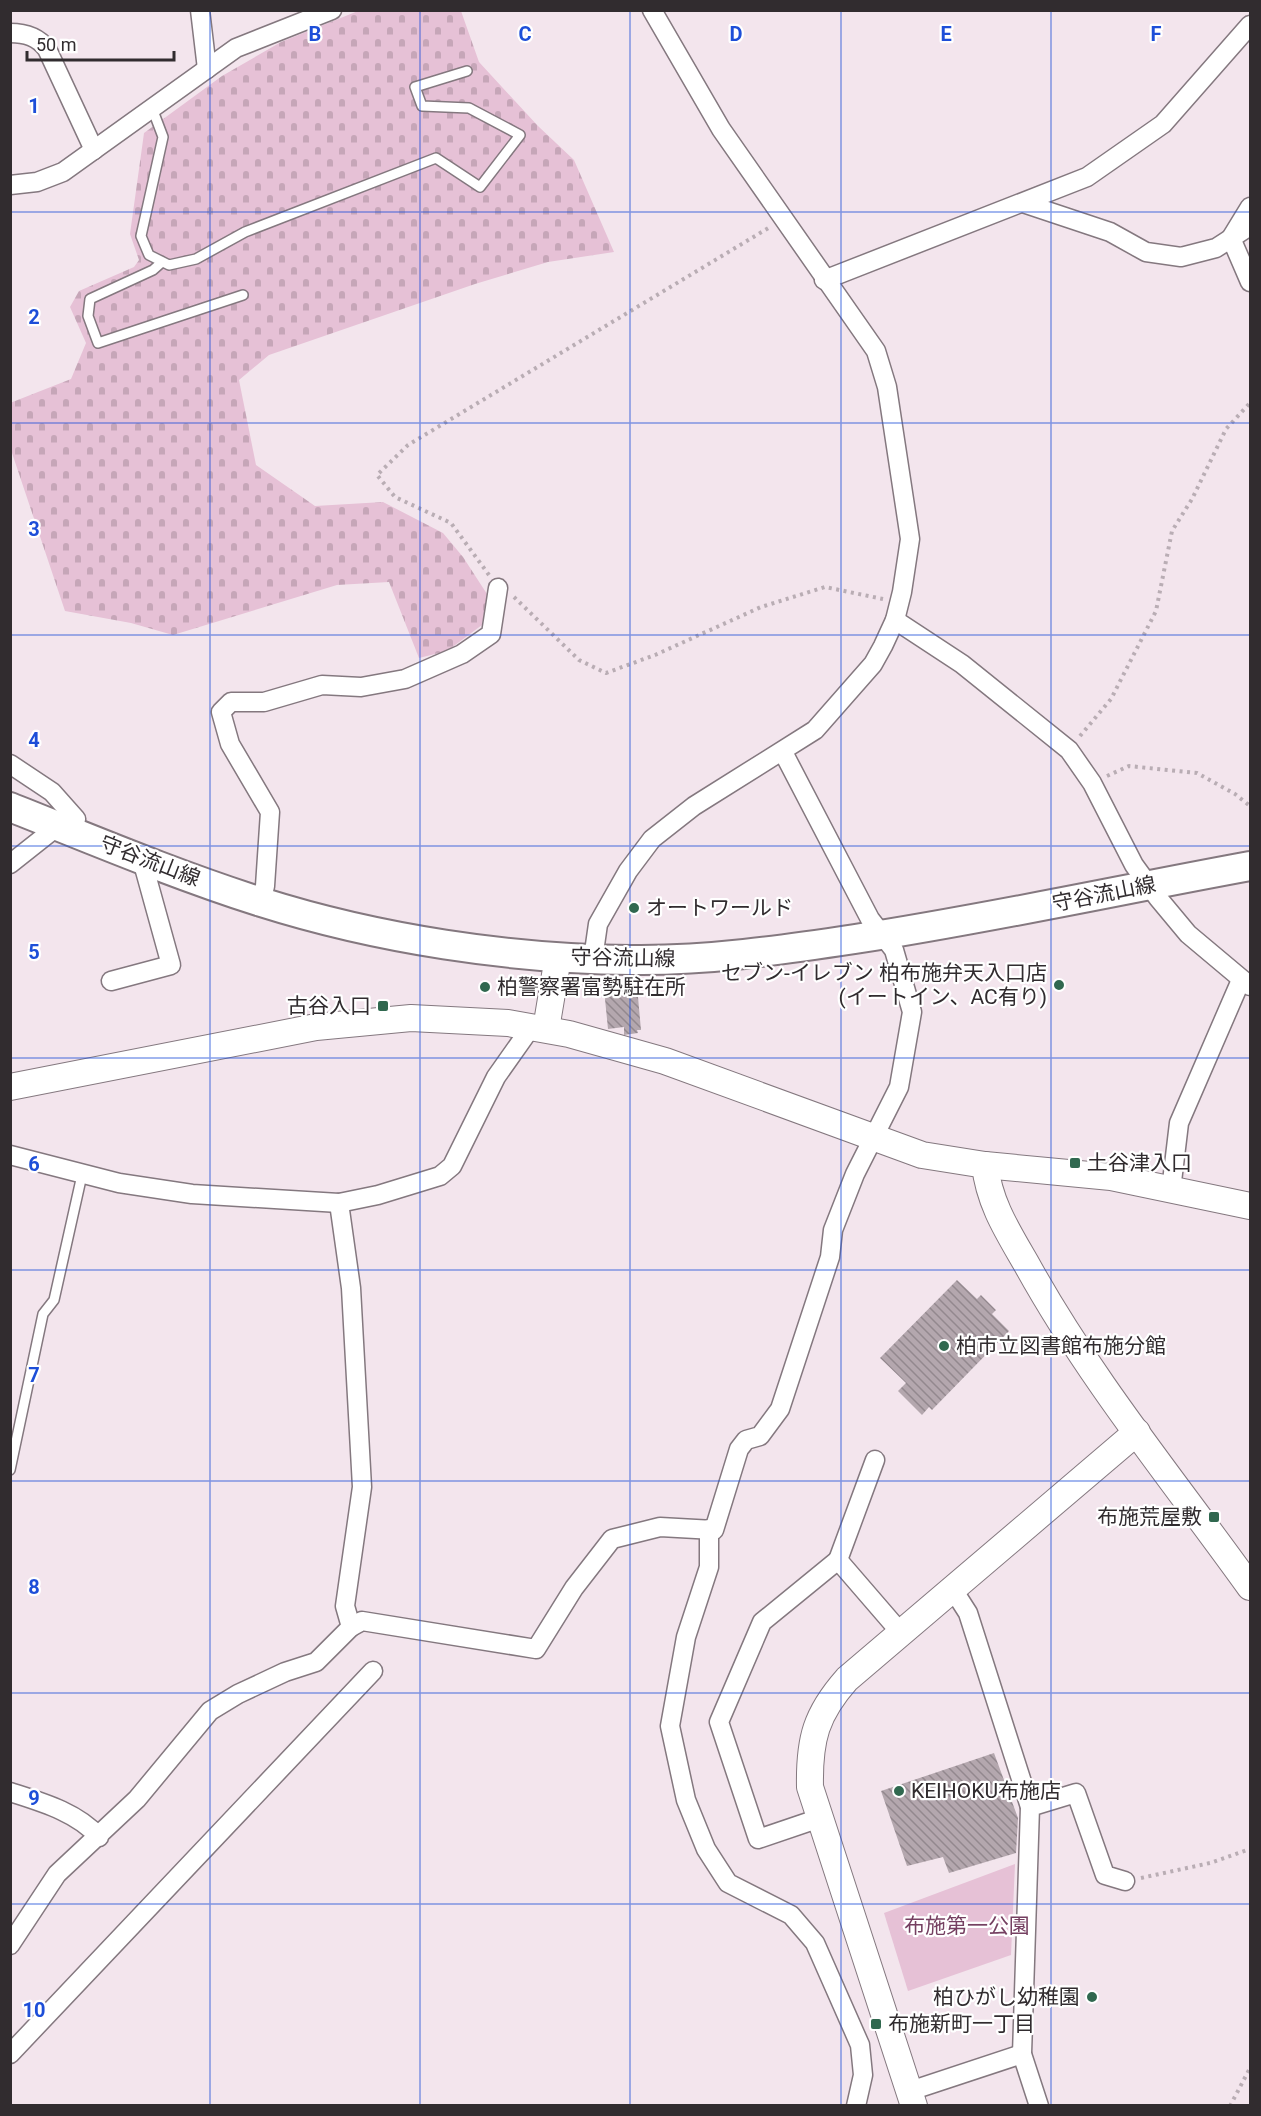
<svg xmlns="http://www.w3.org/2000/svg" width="1261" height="2116" font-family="Roboto,'Noto Sans JP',sans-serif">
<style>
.cemetery{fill:url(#cemetery-stones)}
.park{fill:#e6c1d6}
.building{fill:url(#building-back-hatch)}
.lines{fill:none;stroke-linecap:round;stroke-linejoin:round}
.lane-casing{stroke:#84787f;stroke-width:12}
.street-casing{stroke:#84787f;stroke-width:21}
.secondary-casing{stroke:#84787f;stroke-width:28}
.primary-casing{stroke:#84787f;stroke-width:32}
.path{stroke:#b9adb4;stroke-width:4;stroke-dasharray:3 4.5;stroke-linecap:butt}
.lane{stroke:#fff;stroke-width:9}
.street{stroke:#fff;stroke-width:18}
.secondary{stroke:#fff;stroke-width:26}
.primary{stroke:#fff;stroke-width:28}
.grid{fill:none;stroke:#1d4ed8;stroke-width:1.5;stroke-opacity:0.55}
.poi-dot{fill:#30684f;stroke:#fff;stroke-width:2}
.labels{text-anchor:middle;stroke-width:4.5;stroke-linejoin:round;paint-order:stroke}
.street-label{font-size:21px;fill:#312c2f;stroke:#fff}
.poi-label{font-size:21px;fill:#312c2f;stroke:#fff;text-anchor:start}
.park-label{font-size:21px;fill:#754061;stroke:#fff}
.grid-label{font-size:20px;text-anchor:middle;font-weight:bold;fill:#1d4ed8;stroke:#fff;stroke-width:4.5;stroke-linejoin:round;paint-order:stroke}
</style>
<defs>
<pattern id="cemetery-stones" width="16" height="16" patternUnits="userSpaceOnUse" patternTransform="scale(1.5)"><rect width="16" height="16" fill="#e6c1d6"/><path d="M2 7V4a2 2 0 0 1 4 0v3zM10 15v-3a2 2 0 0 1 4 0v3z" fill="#c6a6b8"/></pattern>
<pattern id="building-back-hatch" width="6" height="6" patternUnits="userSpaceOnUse" patternTransform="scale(1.5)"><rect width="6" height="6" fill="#b4a7ae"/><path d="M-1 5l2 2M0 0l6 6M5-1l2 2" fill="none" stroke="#93888e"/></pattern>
</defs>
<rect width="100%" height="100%" fill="#f3e5ed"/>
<path class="cemetery" d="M358 11H461L479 62 538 126 574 160 614 252 548 262 475 284 269 355 239 380 256 465 315 506 383 502 443 533 463 557 487 594 482 625 447 651 419 658 389 582 337 585 173 635 131 623 65 611 11 450 10 403 71 379 86 343 70 307 79 291 134 267 139 260 130 234 144 133 222 76 281 42Z"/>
<path class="park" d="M1015 1864 1011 1955 908 1991 884 1913Z"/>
<g class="building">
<path d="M637 986 641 1030H637L638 1033 624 1035V1027L608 1029 604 989Z"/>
<path d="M957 1280 977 1299 981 1295 996 1310 992 1314 1009 1331 932 1410 929 1407 922 1415 898 1391 906 1383 880 1358Z"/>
<path d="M994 1753 1018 1818 1016 1853 949 1873 943 1857 907 1866 881 1791Z"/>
</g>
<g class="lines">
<g class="lane-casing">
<g id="lane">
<path d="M152 108 163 137 141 236 149 255 169 265 196 259 245 232 436 158 480 187 520 135 469 108 422 106 415 87 467 71"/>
<path d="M162 262 153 270 90 299 88 316 98 343 243 295"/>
<path d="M10 1470 43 1314 54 1300 82 1175"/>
</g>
</g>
<g class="street-casing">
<g id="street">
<path d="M200 10 207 69"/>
<path d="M10 33C26 33 38 37 47 49L94 150"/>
<path d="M10 185 37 182 63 172 236 48 332 10"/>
<path d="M1023 203 1110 232 1146 252 1181 257 1216 248 1250 226"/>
<path d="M1250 207 1231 238 1250 282"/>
<path d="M824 280 1087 177 1163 124 1250 25"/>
<path d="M895 620 962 664 1069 750 1092 783 1134 865 1158 898 1188 934 1250 986"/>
<path d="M10 764 52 792 76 819 72 831"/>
<path d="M10 864 58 826"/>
<path d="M261 902 265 886 270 812 230 744 221 712 231 702H264L322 685 361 687 405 679 462 654 491 634 498 588"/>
<path d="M593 959 598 924 628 871 652 839 694 806 815 730 873 664 883 646 895 620 902 592 910 539 887 387 876 351 721 129 652 10"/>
<path d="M111 981 171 965 142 860"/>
<path d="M10 1155 119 1183 192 1194 339 1203 378 1195 440 1176 452 1166 496 1077 532 1026"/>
<path d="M1171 1190 1179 1123 1241 980"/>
<path d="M709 1529V1567L686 1637 670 1726 686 1800 706 1849 728 1883 791 1915 815 1943 860 2045 863 2075 856 2106"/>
<path d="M838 1560 875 1460"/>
<path d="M952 1588 968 1613 1030 1807"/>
<path d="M351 1627 362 1621 536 1649 574 1588 612 1539 660 1527 714 1530 739 1449 746 1440 760 1436 780 1409 830 1257 833 1230 855 1174 899 1087 912 1012 894 950 870 919 783 752"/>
<path d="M10 1792C41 1802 77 1812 99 1837"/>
<path d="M820 1818 758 1839 719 1722 762 1622 838 1560 901 1633"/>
<path d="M10 1945 57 1874 137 1799 210 1711 238 1694 285 1672 316 1662 351 1627 345 1606 362 1487 351 1288 339 1203"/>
<path d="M10 2054 373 1671"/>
<path d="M910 2091 1022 2054"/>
<path d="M1039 2106 1022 2054 1030 1807 1076 1793 1105 1875 1125 1881"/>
</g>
</g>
<g class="secondary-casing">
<g id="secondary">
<path d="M546 1029 558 957"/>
<path d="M10 1087 316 1027 411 1018 508 1023 569 1034 665 1061 922 1155 985 1165 1111 1177 1250 1206"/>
<path d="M985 1165C989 1203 1008 1232 1027 1265 1090 1379 1174 1481 1250 1587"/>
<path d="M914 2106 810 1787C809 1739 816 1714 847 1679L1137 1432"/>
</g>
</g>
<g class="primary-casing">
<path id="primary" d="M10 807C93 840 176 875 261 902 378 939 510 959 632 960 707 961 782 950 855 939 987 919 1119 890 1250 866"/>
</g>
<g class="path">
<path d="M489 575 451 523 395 497 377 475 408 445 770 227"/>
<path d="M514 597 579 660 606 673 655 655 761 607 825 587 883 599"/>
<path d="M1080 736 1111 699 1156 611 1172 531 1192 499 1226 429 1250 403"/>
<path d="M1107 776 1129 766 1197 773 1235 794 1250 806"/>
<path d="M1141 1878 1210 1863 1250 1849"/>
<path d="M1230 2106 1250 2068"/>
</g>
<use href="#lane" class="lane"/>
<use href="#street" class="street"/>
<use href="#secondary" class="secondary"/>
<use href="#primary" class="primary"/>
</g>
<path class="grid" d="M210 10V2106M420 10V2106M630 10V2106M841 10V2106M1051 10V2106M10 212H1250M10 423H1250M10 635H1250M10 846H1250M10 1058H1250M10 1270H1250M10 1481H1250M10 1693H1250M10 1904H1250"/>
<g class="poi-dot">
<circle cx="634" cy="908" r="6"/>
<circle cx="1059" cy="985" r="6"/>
<circle cx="485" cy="987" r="6"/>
<rect x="377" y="1000" width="12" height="12" rx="3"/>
<rect x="1069" y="1157" width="12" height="12" rx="3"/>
<circle cx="944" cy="1346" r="6"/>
<rect x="1208" y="1511" width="12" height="12" rx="3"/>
<circle cx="899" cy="1791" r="6"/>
<circle cx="1092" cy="1997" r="6"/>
<rect x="870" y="2018" width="12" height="12" rx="3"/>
</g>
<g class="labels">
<g class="street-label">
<text transform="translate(150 861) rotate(21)" y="7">守谷流山線</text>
<text transform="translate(1104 894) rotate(-11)" y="7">守谷流山線</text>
<text transform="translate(623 958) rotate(1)" y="7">守谷流山線</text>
</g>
<g class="poi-label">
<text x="646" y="915">オートワールド</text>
<text x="1047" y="980" text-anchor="end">セブン-イレブン 柏布施弁天入口店<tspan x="1047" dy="24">(イートイン、AC有り)</tspan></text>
<text x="497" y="994">柏警察署富勢駐在所</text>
<text x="371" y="1013" text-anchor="end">古谷入口</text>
<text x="1087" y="1170">土谷津入口</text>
<text x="956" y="1353">柏市立図書館布施分館</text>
<text x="1202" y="1524" text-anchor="end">布施荒屋敷</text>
<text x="911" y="1798">KEIHOKU布施店</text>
<text x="1080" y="2004" text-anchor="end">柏ひがし幼稚園</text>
<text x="888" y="2031">布施新町一丁目</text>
</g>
<g class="park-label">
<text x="967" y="1933">布施第一公園</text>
</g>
</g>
<g class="grid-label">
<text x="315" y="41">B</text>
<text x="525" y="41">C</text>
<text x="736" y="41">D</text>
<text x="946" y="41">E</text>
<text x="1156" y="41">F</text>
<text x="34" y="113">1</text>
<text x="34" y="324">2</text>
<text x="34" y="536">3</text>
<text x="34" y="747">4</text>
<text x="34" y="959">5</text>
<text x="34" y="1171">6</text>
<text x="34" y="1382">7</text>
<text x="34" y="1594">8</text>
<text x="34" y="1805">9</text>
<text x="34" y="2017">10</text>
</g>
<rect width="1261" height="2116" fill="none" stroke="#312c2f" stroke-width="24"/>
<path d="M27 51v9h147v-9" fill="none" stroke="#312c2f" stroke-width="3"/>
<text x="36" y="51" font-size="18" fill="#312c2f" stroke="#ffffff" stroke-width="4.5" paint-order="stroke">50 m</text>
</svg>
